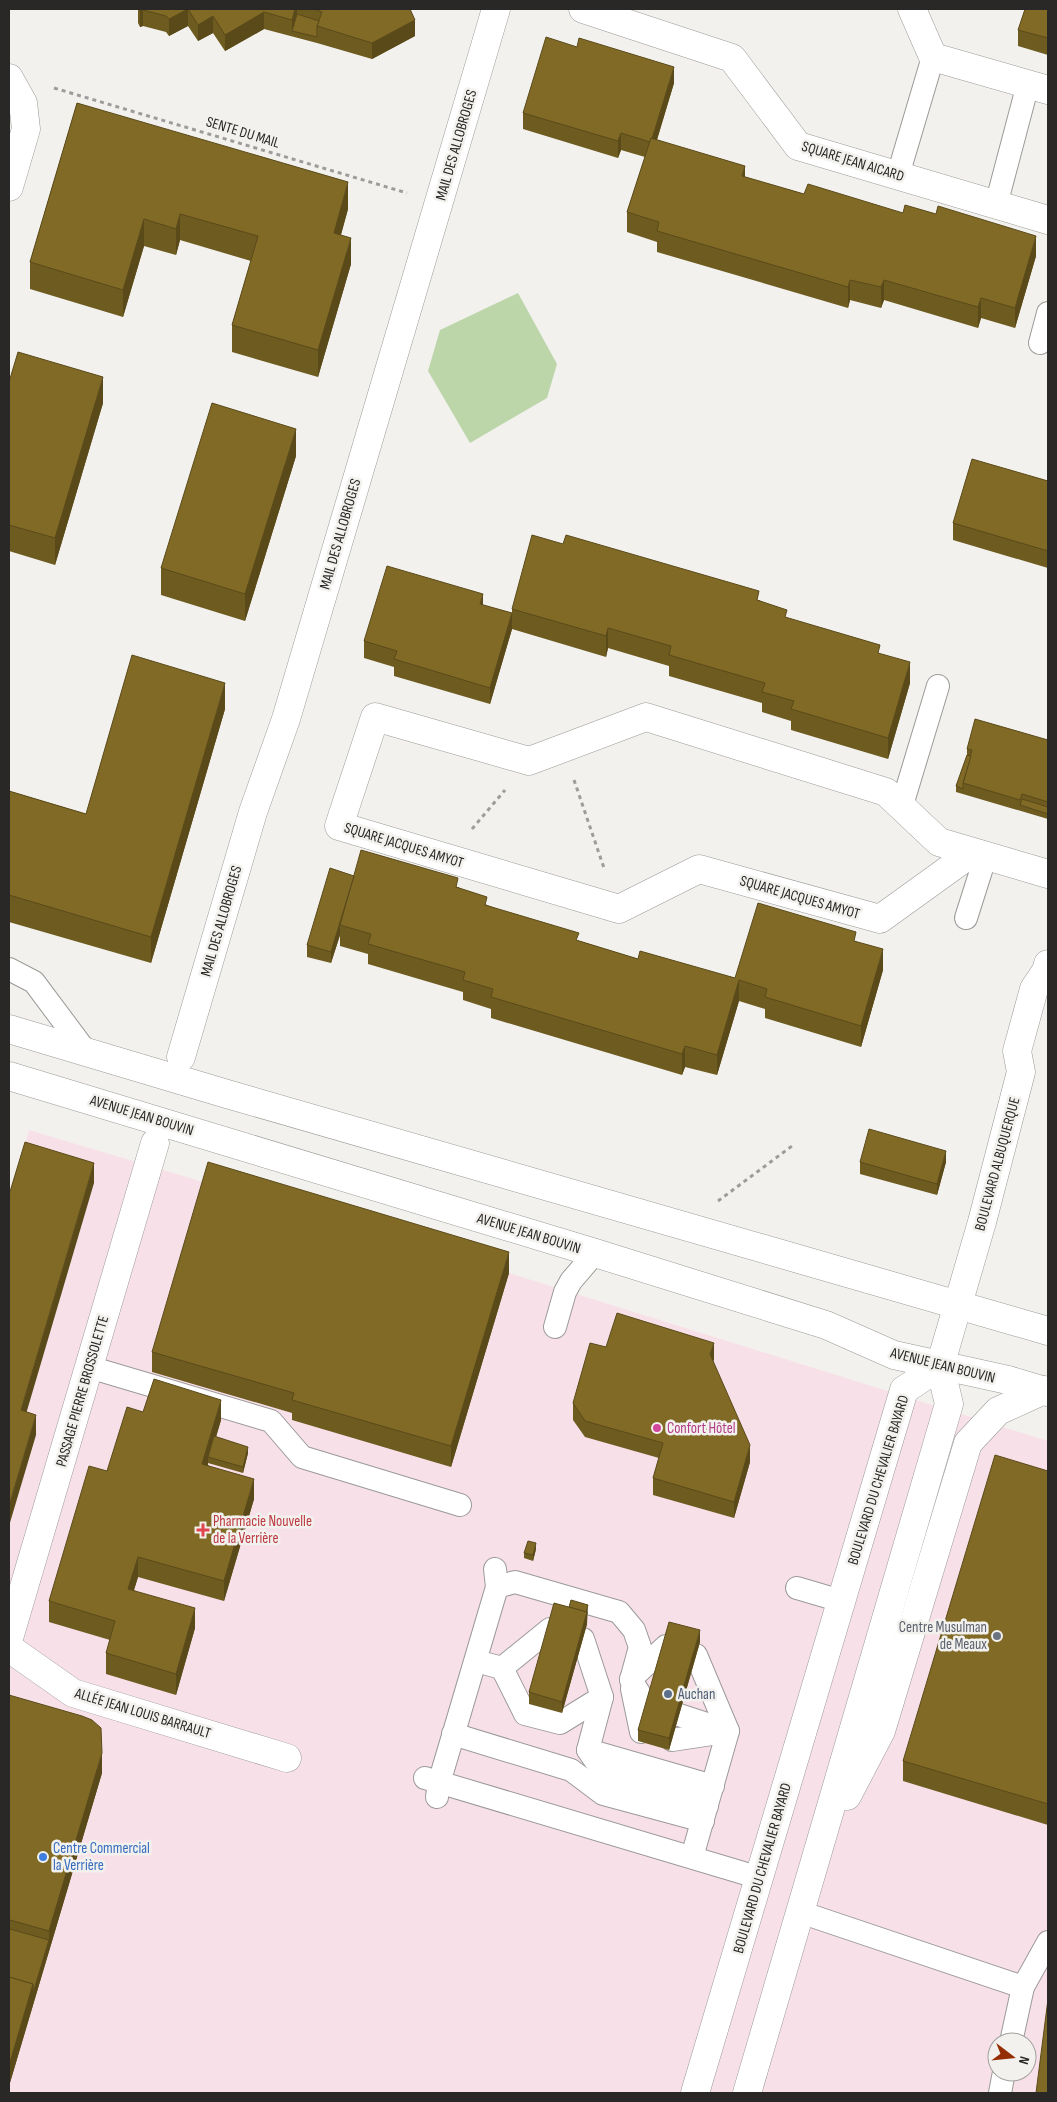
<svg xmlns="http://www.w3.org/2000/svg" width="1057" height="2102" font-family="'Sofia Sans Condensed',sans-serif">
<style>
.commercial{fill:#f8e0e9;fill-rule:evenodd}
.green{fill:#bdd6a9}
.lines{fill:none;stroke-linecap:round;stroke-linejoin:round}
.service-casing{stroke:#9b9a98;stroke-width:24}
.pedestrian-casing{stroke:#9b9a98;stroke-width:29}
.minor-casing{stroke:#9b9a98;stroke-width:29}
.tertiary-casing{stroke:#9b9a98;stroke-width:29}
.path{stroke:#9d9c9a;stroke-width:3;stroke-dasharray:4 4;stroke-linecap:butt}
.service{stroke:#fff;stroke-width:22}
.pedestrian{stroke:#fff;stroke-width:28}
.minor{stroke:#fff;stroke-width:28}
.tertiary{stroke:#fff;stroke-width:28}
.wall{fill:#6e5b20}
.shaded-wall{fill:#5a4a1a}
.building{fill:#806a25;stroke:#5a4a1a}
.hotel-dot{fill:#d1479c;stroke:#f2f1ee;stroke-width:2}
.health-dot{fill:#e0444e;stroke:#f2f1ee;stroke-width:2}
.worship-dot{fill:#6b7280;stroke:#f2f1ee;stroke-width:2}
.service-dot{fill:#5c6f8a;stroke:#f2f1ee;stroke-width:2}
.shop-dot{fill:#3f7fe0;stroke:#f2f1ee;stroke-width:2}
.labels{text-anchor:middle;stroke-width:5;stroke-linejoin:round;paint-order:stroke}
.street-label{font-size:15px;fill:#292827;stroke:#f2f1ee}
.hotel-label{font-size:15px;fill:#b23c85;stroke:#f2f1ee;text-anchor:start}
.health-label{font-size:15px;fill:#be3a42;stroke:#f2f1ee;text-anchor:start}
.worship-label{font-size:15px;fill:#5b616d;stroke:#f2f1ee;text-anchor:end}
.service-label{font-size:15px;fill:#4e5e75;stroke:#f2f1ee;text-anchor:start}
.shop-label{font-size:15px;fill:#366cbe;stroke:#f2f1ee;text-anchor:start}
</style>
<rect width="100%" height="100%" fill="#f2f1ee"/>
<path class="commercial" d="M29 1130 509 1273 1048 1441V2093H9V1198ZM997 2042H1027V2072H997Z"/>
<path class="green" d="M518 293 557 364 547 398 470 443 428 371 440 330Z"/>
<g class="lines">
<g class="service-casing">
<g id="service">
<path d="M898 175 933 57"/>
<path d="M996 205 1028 84"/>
<path d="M1040 343 1048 313"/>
<path d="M902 805 938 686"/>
<path d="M966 918 986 855"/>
<path d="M9 969 34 982 87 1053"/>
<path d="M555 1327 565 1292 571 1281 595 1253"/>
<path d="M89 1367 271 1421 302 1457 460 1505"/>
<path d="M497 1587 515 1582 619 1612 634 1630 640 1647 631 1680 648 1707"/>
<path d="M797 1588 841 1601"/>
<path d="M583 1639 602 1697 588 1750 605 1775 707 1806"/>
<path d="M696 1655 728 1731"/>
<path d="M487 1664 502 1668 550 1629"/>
<path d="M502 1668 525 1714 560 1723 602 1697"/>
<path d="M631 1679 666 1646"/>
<path d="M632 1689 641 1732"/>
<path d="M679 1715 728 1731 692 1857"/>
<path d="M453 1734 571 1770 603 1794 703 1821"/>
<path d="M672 1740 725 1732"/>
<path d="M588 1750 713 1786"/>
<path d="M425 1778 760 1878"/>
<path d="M437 1797 439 1783 497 1587 495 1569"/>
<path d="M800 1912 1023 1987"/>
<path d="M1011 2042 1023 1987 1048 1942"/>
<path d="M1000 2093 1004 2072"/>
</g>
</g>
<g class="pedestrian-casing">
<g id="pedestrian">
<path d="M181 1057 253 812 286 719 496 9"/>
<path d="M9 1638 155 1143"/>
<path d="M9 1648 73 1693 287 1758"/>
</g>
</g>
<g class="minor-casing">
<g id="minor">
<path d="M583 9 732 58 798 146 1048 220"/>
<path d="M912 9 933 57 1048 90"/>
<path d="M9 78 23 103 26 129 9 187"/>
<path d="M973 852 880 919 699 869 619 909 339 826 375 717 529 761 646 717 886 792 939 842 1048 874"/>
</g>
</g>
<g class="tertiary-casing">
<g id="tertiary">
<path d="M9 1029 227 1094 1048 1331"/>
<path d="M9 1076 595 1253 826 1325 894 1355 1008 1380 1048 1392"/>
<path d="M847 1796 881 1731 968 1443 998 1411 1044 1390"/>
<path d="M695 2093 904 1390 940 1366"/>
<path d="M747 2093 949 1404 940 1366 982 1222 1021 1072 1017 1051 1034 989 1046 971 1048 964"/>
</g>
</g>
<g class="path">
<path d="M54 88 407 193"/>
<path d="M574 780 604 868"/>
<path d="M472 829 505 790"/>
<path d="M718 1201 792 1146"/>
</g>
<use href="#service" class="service"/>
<use href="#pedestrian" class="pedestrian"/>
<use href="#minor" class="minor"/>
<use href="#tertiary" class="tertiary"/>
</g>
<g class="wall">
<path d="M138 9H410L415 36 372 59 317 43 264 29 225 51 213 33 198 41 188 26 169 36 166 32 143 26 140 27 138 23Z"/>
<path d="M1048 9V55L1018 46V30Z"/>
<path d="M674 83 657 140 745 177 804 194 1036 256 1015 328 981 318 978 328 884 300 881 308 850 300 848 308 657 252V242L627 232V212L645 157 621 150 618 158 523 129V113Z"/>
<path d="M77 103 348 209 341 235 351 264 318 377 232 352V325L251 261 180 240 176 255 144 246 123 317 30 289V262Z"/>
<path d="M9 382 103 403 55 565 9 551Z"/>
<path d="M296 456 245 621 161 595V568Z"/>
<path d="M1048 481V568L953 540V523Z"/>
<path d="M759 600 787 618 880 654 910 683 888 759 791 730V721L762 712V703L669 676V666L608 648 606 657 512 629 490 704 394 676V667L364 658V641L483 605 512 613V609Z"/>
<path d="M225 709 151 963 9 922V791L86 814Z"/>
<path d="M1048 740V819L956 792V786L967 755V749Z"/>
<path d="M354 876 458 887 487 905 579 941 638 959 735 978 856 941 883 970 861 1047 765 1018V1009L739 1001 717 1075 685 1067 682 1075 491 1018V1009L463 1000V992L368 964V954L340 946V935L331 963 307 957V945Z"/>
<path d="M860 1162H946L937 1195 860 1174Z"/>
<path d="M509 1273 451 1467 292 1420V1413L152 1372V1352Z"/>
<path d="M606 1347 714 1359 713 1361 750 1462 734 1518 653 1495V1478L659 1458 585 1437 573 1420V1403Z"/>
<path d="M143 1412 221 1420 216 1437 248 1453 243 1473 208 1463V1465L254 1499 224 1601 138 1577 134 1590 195 1628 176 1695 106 1674V1653L110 1640 49 1622V1601L107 1471Z"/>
<path d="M1048 1471V1825L903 1781V1761Z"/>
<path d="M536 1549 533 1561 524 1558V1553Z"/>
<path d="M588 1611 587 1615V1624L562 1713 529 1704V1692Z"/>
<path d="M700 1642 669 1750 638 1741V1730Z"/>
<path d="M9 1695 102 1773 9 2086Z"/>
</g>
<g class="shaded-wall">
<path d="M188 9V26L169 36V19Z"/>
<path d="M295 9H297V20L292 31V20Z"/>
<path d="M143 10V26L140 27V11Z"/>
<path d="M264 12V29L225 51V35Z"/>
<path d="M213 16V33L198 41V25Z"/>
<path d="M415 20V36L372 59V43Z"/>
<path d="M674 67V83L651 159V142Z"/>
<path d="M621 133V150L618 158V141Z"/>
<path d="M745 166V187L742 176Z"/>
<path d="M348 182V209L334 259V233Z"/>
<path d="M180 214V240L176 255V229Z"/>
<path d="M144 219V246L123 317V290Z"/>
<path d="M1036 236V256L1015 328V308Z"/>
<path d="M351 238V264L318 377V350Z"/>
<path d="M850 280V300L848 308V287Z"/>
<path d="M884 280V300L881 308V287Z"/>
<path d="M981 298V318L978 328V307Z"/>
<path d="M103 377V403L55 565V538Z"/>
<path d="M296 429V456L245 621V594Z"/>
<path d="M483 594V610L480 604Z"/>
<path d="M512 613V629L490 704V688Z"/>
<path d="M608 628V648L606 657V636Z"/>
<path d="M910 662V683L888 759V738Z"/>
<path d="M225 683V709L151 963V937Z"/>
<path d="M354 876 340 925V935L331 963V952Z"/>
<path d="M883 949V970L861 1047V1026Z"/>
<path d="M739 980V1001L717 1075V1055Z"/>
<path d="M685 1046V1067L682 1075V1054Z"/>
<path d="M946 1151V1162L937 1195V1184Z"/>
<path d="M94 1163V1183L21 1431V1410Z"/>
<path d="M509 1252V1273L451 1467V1446Z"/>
<path d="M714 1343V1359L710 1370V1354Z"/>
<path d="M221 1400V1420L210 1457H208V1463L202 1484V1464Z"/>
<path d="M36 1415V1435L9 1526V1506Z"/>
<path d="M750 1445V1462L734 1518V1502Z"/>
<path d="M248 1447V1453L243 1473V1467Z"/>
<path d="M254 1479V1499L224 1601V1581Z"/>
<path d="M536 1543V1549L533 1561V1555Z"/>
<path d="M138 1557V1577L128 1609V1589Z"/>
<path d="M588 1605 587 1624 562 1713V1702Z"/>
<path d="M195 1608V1628L176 1695V1674Z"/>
<path d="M700 1630V1642L669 1750V1738Z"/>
<path d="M102 1753V1773L33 2005V1993L49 1940V1931Z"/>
<path d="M10 1920V1940L9 1944V1924Z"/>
<path d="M33 1984V2005L9 2086V2066Z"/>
</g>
<g class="building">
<path d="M139 9H295L292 20 264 12 225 35 213 16 198 25 188 9 169 19 166 16 143 10 140 11Z"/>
<path d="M313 9H410L415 20 372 43 317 26 322 12Z"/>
<path d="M1025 9H1048V38L1018 30Z"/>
<path d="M297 14 319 21 317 26V37L292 31Z"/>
<path d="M546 37 577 47 579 38 674 67 652 139 651 138 650 142 621 133 618 141 523 113Z"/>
<path d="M77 103 348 182 334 233 351 238 318 350 232 325 258 236 180 214 176 229 144 219 123 290 30 262Z"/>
<path d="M651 138 745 166 742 176 804 194 808 184 903 213 905 205 936 214 938 206 1036 236 1015 308 981 298 978 307 884 280 881 287 850 280 848 287 657 231 659 222 627 212Z"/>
<path d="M18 352 103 377 55 538 9 525V382Z"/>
<path d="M212 403 296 429 245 594 161 568Z"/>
<path d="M972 459 1048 481V551L953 523Z"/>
<path d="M532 535 563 544 566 535 759 591 757 600 787 610 785 617 880 645 878 653 910 662 888 738 791 709 794 701 762 692 765 683 669 655 671 646 608 628 606 636 512 609Z"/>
<path d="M387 566 483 594 480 604 512 613 490 688 394 659 397 651 364 641Z"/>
<path d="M132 655 225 683 151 937 9 895V791L86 814Z"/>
<path d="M975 719 1048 740V802L1022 794 1020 800 963 783 972 750 967 749Z"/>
<path d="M967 755 971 756 963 783V789L956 786Z"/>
<path d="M1022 799 1048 807V814L1020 805Z"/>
<path d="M361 850 458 878 456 887 487 897 485 905 579 933 576 940 638 959 640 951 735 978 758 903 856 932 854 941 883 949 861 1026 765 997 767 989 739 980 717 1055 685 1046 682 1054 491 997 493 989 463 980 465 972 368 944 371 934 340 925Z"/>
<path d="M330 868 354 876 331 952 307 945Z"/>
<path d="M869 1129 946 1151 937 1184 860 1162Z"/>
<path d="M25 1142 94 1163 21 1410 36 1415 9 1506V1195Z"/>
<path d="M208 1162 509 1252 451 1446 292 1400 294 1393 152 1352Z"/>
<path d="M617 1313 714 1343 710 1354 750 1445 734 1502 653 1478 663 1443 585 1421 573 1403 590 1343 606 1347Z"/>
<path d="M154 1379 221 1400 202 1464 254 1479 224 1581 138 1557 128 1589 195 1608 176 1674 106 1653 115 1621 49 1601 89 1466 107 1471 127 1407 143 1412Z"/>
<path d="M214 1436 248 1447 243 1467 208 1457Z"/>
<path d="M995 1455 1048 1471V1804L903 1761Z"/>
<path d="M528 1541 536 1543 533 1555 524 1553Z"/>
<path d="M571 1600 588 1605 586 1612 569 1607Z"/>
<path d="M554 1603 587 1612 562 1702 529 1692Z"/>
<path d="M669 1622 700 1630 669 1738 638 1730Z"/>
<path d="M9 1695 82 1716 92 1720 101 1728 102 1753 49 1931 10 1920 9 1924Z"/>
<path d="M10 1929 49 1940 33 1993V1984L9 1977V1933Z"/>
<path d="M9 1977 33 1984 9 2066Z"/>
<path d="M1048 1999V2093H1036Z"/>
</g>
<circle class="hotel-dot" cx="657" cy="1428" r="5"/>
<path class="health-dot" d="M200.5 1522.5h5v5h5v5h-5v5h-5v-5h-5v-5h5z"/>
<circle class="worship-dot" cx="997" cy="1636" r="5"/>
<circle class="service-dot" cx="668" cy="1694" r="5"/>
<circle class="shop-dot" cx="43" cy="1857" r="5"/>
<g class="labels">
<g class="street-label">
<text transform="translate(243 132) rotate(17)" y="5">SENTE DU MAIL</text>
<text transform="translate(456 145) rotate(-74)" y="5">MAIL DES ALLOBROGES</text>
<text transform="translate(853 161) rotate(17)" y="5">SQUARE JEAN AICARD</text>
<text transform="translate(340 534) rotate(-74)" y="5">MAIL DES ALLOBROGES</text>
<text transform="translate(404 845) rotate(17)" y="5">SQUARE JACQUES AMYOT</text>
<text transform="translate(800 897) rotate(16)" y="5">SQUARE JACQUES AMYOT</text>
<text transform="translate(221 921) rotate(-74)" y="5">MAIL DES ALLOBROGES</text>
<text transform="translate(142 1115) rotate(17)" y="5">AVENUE JEAN BOUVIN</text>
<text transform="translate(997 1164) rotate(-75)" y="5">BOULEVARD ALBUQUERQUE</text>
<text transform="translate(529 1233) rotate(17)" y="5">AVENUE JEAN BOUVIN</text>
<text transform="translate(943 1365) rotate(14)" y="5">AVENUE JEAN BOUVIN</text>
<text transform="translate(82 1391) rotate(-74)" y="5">PASSAGE PIERRE BROSSOLETTE</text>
<text transform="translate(878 1480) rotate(-73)" y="5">BOULEVARD DU CHEVALIER BAYARD</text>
<text transform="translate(143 1713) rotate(17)" y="5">ALLÉE JEAN LOUIS BARRAULT</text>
<text transform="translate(762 1868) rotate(-74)" y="5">BOULEVARD DU CHEVALIER BAYARD</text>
</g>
<g class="hotel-label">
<text x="667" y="1433">Confort Hôtel</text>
</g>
<g class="health-label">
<text x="213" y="1526">Pharmacie Nouvelle<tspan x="213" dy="17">de la Verrière</tspan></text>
</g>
<g class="worship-label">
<text x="987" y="1632">Centre Musulman<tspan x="987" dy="17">de Meaux</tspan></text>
</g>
<g class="service-label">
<text x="678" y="1699">Auchan</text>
</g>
<g class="shop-label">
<text x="53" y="1853">Centre Commercial<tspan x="53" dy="17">la Verrière</tspan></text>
</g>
</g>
<rect width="1057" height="2102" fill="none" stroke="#292827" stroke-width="20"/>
<g transform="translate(1012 2057) rotate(106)"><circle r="24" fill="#f2f1ee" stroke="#a2a19e"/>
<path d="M0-4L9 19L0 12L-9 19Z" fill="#942e02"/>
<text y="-8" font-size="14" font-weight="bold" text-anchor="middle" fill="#292827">N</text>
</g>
</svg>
